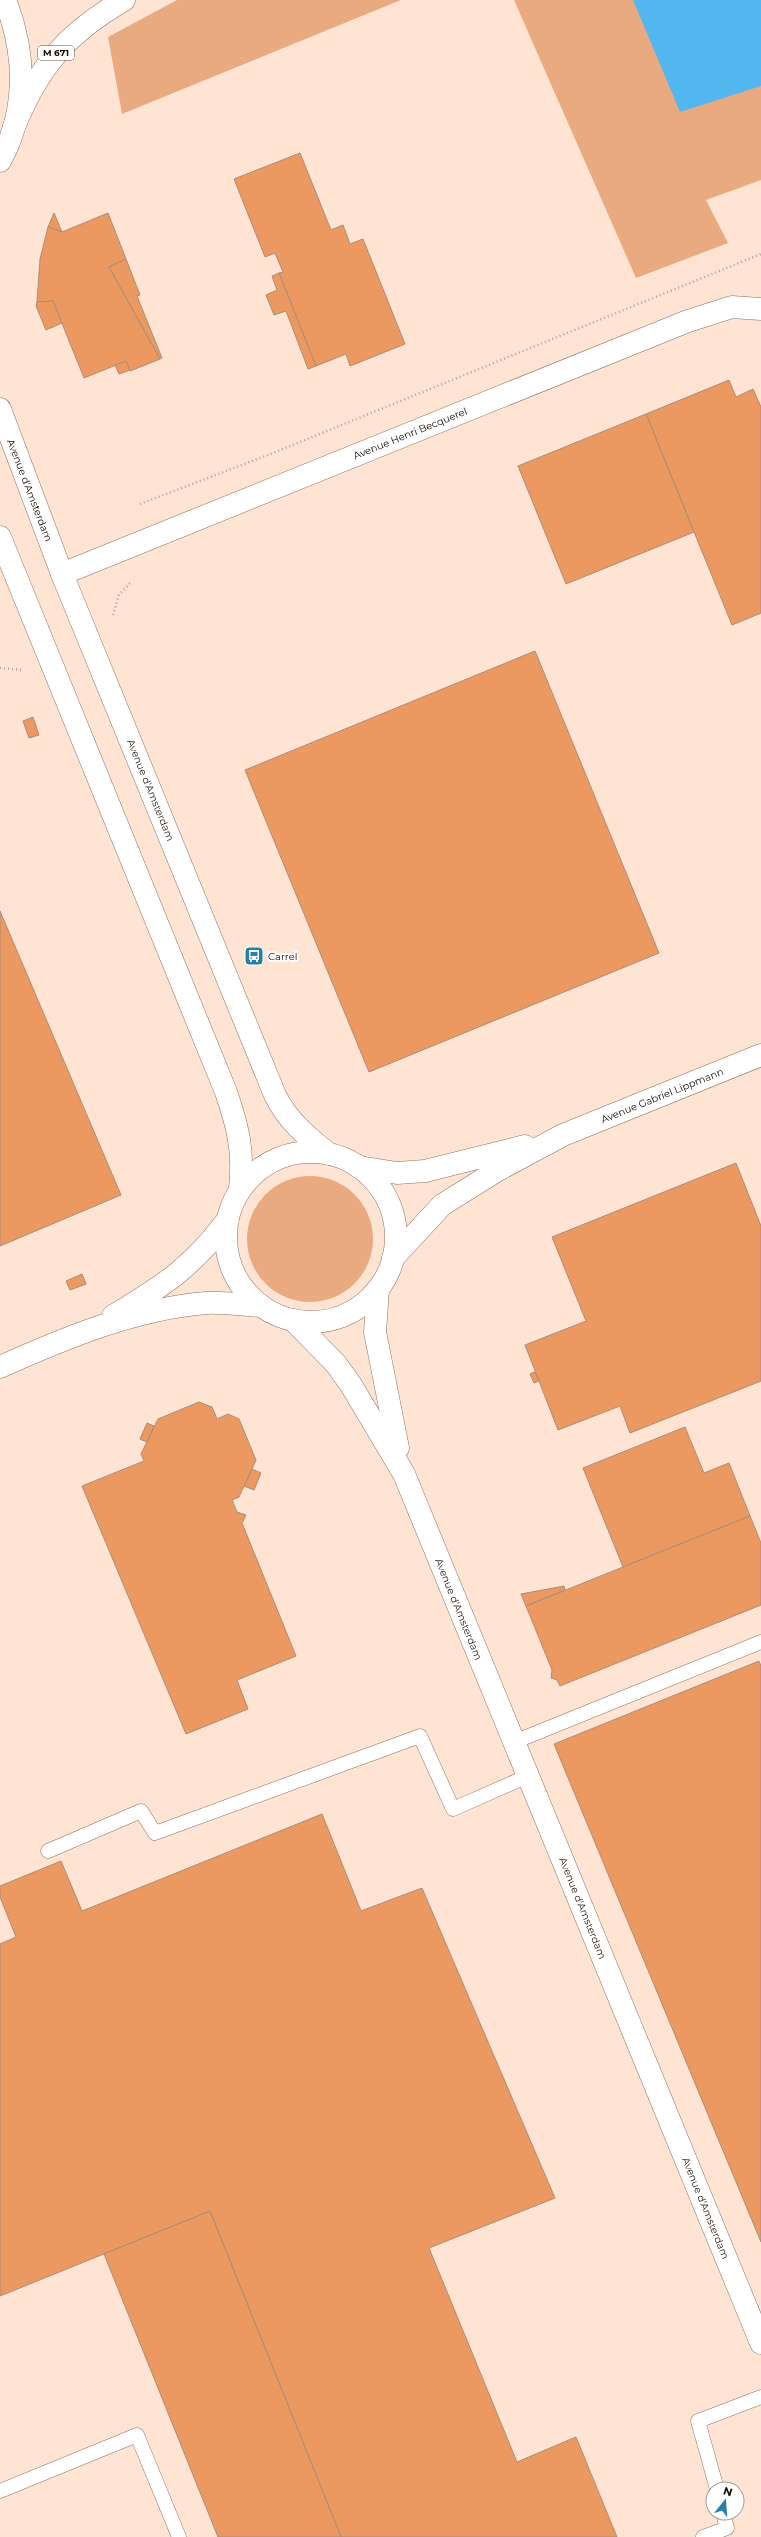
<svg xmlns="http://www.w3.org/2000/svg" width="761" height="2537" font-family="Montserrat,sans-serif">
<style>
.green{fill:#eaaa80}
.water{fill:#52b7ee}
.building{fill:#ec9961;stroke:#ab8c78}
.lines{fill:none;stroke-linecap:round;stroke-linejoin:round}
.lane-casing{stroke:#8d705d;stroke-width:15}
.street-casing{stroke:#8d705d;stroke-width:23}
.secondary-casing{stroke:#8d705d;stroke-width:23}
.primary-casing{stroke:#8d705d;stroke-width:23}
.path{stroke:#b39e90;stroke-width:2.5;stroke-dasharray:1 3;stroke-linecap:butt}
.lane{stroke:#fff;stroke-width:14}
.street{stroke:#fff;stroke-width:22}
.secondary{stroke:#fff;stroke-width:22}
.primary{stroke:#fff;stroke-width:22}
.labels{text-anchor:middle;stroke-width:4;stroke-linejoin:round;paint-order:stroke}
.shield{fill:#fff;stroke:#5d5550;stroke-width:1}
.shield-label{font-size:9px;font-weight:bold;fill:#170c05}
.street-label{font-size:10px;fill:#170c05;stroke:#fff}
.poi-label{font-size:10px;fill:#170c05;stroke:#fff;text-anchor:start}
</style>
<rect width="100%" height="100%" fill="#ffe4d3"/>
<g class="green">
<path d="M177 0H401L122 114 108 37Z"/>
<path d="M514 0H761V180L706 200 728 243 636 278Z"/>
<circle cx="310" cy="1239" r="63"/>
</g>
<path class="water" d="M633 0H761V86L680 112Z"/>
<g class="building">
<path d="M300 153 331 230 343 225 350 244 363 239 405 344 350 366 346 354 316 366 279 273 283 272 275 253 265 257 234 179Z"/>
<path d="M54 213 62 232 48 227Z"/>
<path d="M108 213 126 259 109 267 160 359 130 371 126 361 84 378 53 301 37 302 40 259 48 227 62 232Z"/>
<path d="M126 259 140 295 137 296 162 358 160 359 109 267Z"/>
<path d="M279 273 316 366 308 369 286 311 274 315 266 295 277 290 272 276Z"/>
<path d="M53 301 62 323 46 330 36 306 37 302Z"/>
<path d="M126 361 130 370 119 374 115 365Z"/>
<path d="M729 380 736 397 753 389 761 407V613L732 625 646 414Z"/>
<path d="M646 414 694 532 566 584 518 466Z"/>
<path d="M535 651 659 953 369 1072 245 770Z"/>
<path d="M33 717 39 735 29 738 23 721Z"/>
<path d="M0 911 121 1195 0 1246Z"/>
<path d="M736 1163 761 1226V1381L630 1433 620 1406 558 1430 525 1345 586 1321 552 1237Z"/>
<path d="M82 1274 86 1284 70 1290 66 1281Z"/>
<path d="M535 1372 539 1381 534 1383 530 1374Z"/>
<path d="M199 1402 212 1407 217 1419 228 1414 239 1419 256 1460 239 1497 232 1500 237 1512 246 1515 242 1523 296 1656 237 1680 248 1709 186 1734 82 1486 144 1461 141 1454 158 1419Z"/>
<path d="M147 1423 154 1426 147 1442 140 1439Z"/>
<path d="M685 1427 704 1473 729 1463 750 1516 623 1567 583 1468Z"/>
<path d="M252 1469 261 1473 254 1490 244 1486Z"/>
<path d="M750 1516 761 1543V1605L560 1686 557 1680 551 1678 552 1670 526 1606Z"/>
<path d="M564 1586 565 1590 526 1606 521 1594Z"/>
<path d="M759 1661 761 1666V2242L554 1744Z"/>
<path d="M322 1814 361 1911 422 1888 555 2198 429 2248 517 2462 576 2437 617 2537H341L210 2211 0 2296V1944L16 1937 0 1897V1886L61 1861 82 1911Z"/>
<path d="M210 2211 341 2537H218L104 2254Z"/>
</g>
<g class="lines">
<g class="lane-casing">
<g id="lane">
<path d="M514 1742 761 1642"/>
<path d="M48 1851 141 1811 155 1833 420 1736 453 1809 528 1776"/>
<path d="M717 2489 698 2421 761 2397"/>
<path d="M0 2491 137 2435 179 2537"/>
<path d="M703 2537 727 2528 723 2513"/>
</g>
</g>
<g class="street-casing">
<g id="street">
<path d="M62 574 688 321 732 307 761 309"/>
<path d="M359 1167 397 1173 425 1171 525 1146"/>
<path d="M393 1258 442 1205 498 1170 563 1135 761 1055"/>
<path d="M113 1316C163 1286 191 1268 226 1222"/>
<path d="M0 1367C65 1338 134 1309 206 1303 224 1302 243 1305 261 1306"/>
</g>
</g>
<g class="secondary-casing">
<g id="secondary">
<path d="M0 409 62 574 275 1095C287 1120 307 1137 329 1154"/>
<path d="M0 537 226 1092C238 1127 244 1151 240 1189"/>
<circle cx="311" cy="1237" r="85"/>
<path d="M378 1289 375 1332 398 1448"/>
<path d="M293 1320 336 1364 351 1385 404 1474 761 2343"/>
</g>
</g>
<g class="primary-casing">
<g id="primary">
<path d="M14 127C39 66 67 33 124 0"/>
<path d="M0 161C28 110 26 53 5 0"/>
</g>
</g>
<g class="path">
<path d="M140 504 273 453 761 254"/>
<path d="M113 615 119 595 132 581"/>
<path d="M0 668 21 670"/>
</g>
<use href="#lane" class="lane"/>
<use href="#street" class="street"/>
<use href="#secondary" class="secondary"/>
<use href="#primary" class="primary"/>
</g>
<defs>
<g id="bus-square" transform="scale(1)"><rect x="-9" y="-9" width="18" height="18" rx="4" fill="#247fad" stroke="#fff"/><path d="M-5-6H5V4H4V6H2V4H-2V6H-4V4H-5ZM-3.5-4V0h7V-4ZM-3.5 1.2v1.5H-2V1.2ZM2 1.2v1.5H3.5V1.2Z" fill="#fff"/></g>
</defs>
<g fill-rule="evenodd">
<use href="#bus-square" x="254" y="956"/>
</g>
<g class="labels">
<rect class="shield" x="38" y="46" width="36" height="14" rx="3"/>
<g class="shield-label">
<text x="56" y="56">M 671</text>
</g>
<g class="street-label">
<text transform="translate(410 433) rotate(-22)" y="4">Avenue Henri Becquerel</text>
<text transform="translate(30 490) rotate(69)" y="4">Avenue d'Amsterdam</text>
<text transform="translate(151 790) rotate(68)" y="4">Avenue d'Amsterdam</text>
<text transform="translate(662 1095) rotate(-22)" y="4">Avenue Gabriel Lippmann</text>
<text transform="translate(459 1609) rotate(68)" y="4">Avenue d'Amsterdam</text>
<text transform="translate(583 1908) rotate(68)" y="4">Avenue d'Amsterdam</text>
<text transform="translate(706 2208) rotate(68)" y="4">Avenue d'Amsterdam</text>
</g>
<g class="poi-label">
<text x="268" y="960">Carrel</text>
</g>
</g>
<g transform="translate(725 2501) rotate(17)"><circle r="19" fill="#ffffff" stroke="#a29e9b"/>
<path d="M0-3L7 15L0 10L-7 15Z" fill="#247fad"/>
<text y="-6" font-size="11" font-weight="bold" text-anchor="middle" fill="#170c05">N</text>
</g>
</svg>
